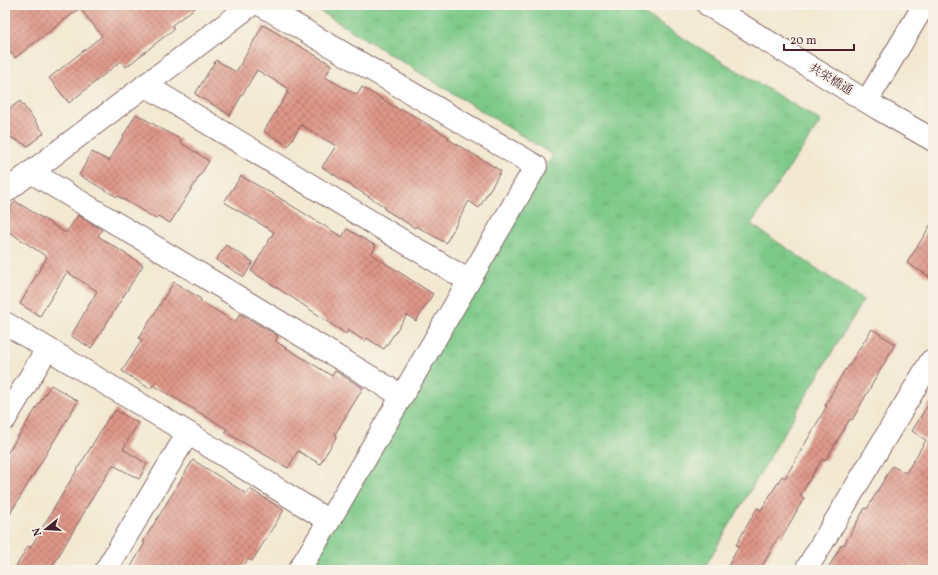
<svg xmlns="http://www.w3.org/2000/svg" width="938" height="575" font-family="Vollkorn,'Noto Serif JP',serif">
<style>
.park{fill:url(#park-tufts);stroke:#64745a}
.building{fill:url(#building-cross-hatch)}
.lines{fill:none;stroke-linecap:round;stroke-linejoin:round}
.minor-casing{stroke:#856666;stroke-width:24}
.minor{stroke:#fff;stroke-width:22}
.labels{text-anchor:middle;stroke-width:3;stroke-linejoin:round;paint-order:stroke}
.street-label{font-size:12px;fill:#4a1f2b;stroke:#f7f3e8}
</style>
<defs>
<pattern id="park-tufts" width="24" height="20" patternUnits="userSpaceOnUse"><rect width="24" height="20" fill="#7dc988"/><path d="M3 7l-1-3M5 7V3M7 7l1-3M15 17l-1-3M17 17v-4M19 17l1-3" fill="none" stroke="#6eac76"/></pattern>
<pattern id="building-cross-hatch" width="8" height="8" patternUnits="userSpaceOnUse"><rect width="8" height="8" fill="#de9688"/><path d="M0 0l8 8M0 8l8-8" fill="none" stroke="#b67a6f"/></pattern>
</defs>
<rect width="100%" height="100%" fill="#f7f3e8"/>
<filter id="ink" filterUnits="userSpaceOnUse"><feTurbulence type="fractalNoise" baseFrequency=".025" numOctaves="2"/><feDisplacementMap in="SourceGraphic" scale="8" xChannelSelector="R" yChannelSelector="G"/><feConvolveMatrix kernelMatrix="1 2 1 2 8 2 1 2 1" color-interpolation-filters="sRGB"/></filter>
<filter id="wash" filterUnits="userSpaceOnUse"><feTurbulence type="fractalNoise" baseFrequency=".012" numOctaves="4" result="noise"/><feDisplacementMap in="SourceGraphic" scale="16" xChannelSelector="R" yChannelSelector="G"/><feGaussianBlur stdDeviation="0.9" result="paint"/><feColorMatrix in="noise" values="0 0 0 0 0 0 0 0 0 0 0 0 0 0 0 0 0 1.4 0 .05"/><feComposite in="paint" operator="in"/></filter>
<g filter="url(#wash)">
<rect width="100%" height="100%" fill="#f3e9d3"/>
<path class="park" d="M310 5H628L821 121 751 224 863 300 703 570H306L553 155Z"/>
<g id="blocks">
<g class="building">
<path d="M5 5H199L172 25 174 29 126 67 121 61 69 103 49 78 102 36 80 8 15 58 5 46Z"/>
<path d="M263 25 332 65 325 77 357 95 362 87 401 111 402 109 449 137 448 139 501 171 479 208 469 201 446 243 416 226 415 228 384 209 385 207 322 167 336 146 301 125 288 146 264 131 288 92 287 91 289 89 257 70 230 115 195 94 216 60 236 72Z"/>
<path d="M20 101 44 133 28 146 10 137 5 130V112Z"/>
<path d="M136 114 181 140 180 142 209 161 170 223 158 216 156 219 118 196 117 197 79 175 92 152 109 161Z"/>
<path d="M241 176 278 197 342 237 347 229 376 246 371 254 433 294 416 321 407 315 384 349 367 338 365 341 348 330 346 334 296 300 251 271 274 232 224 202Z"/>
<path d="M15 201 66 233 78 215 102 230 98 236 143 265 91 348 71 336 97 291 67 272 40 316 20 304 47 257 5 229V216Z"/>
<path d="M933 221V279L907 263Z"/>
<path d="M226 245 253 262 244 277 216 260Z"/>
<path d="M174 282 201 299 200 301 235 322 240 314 278 336 275 341 332 376 335 371 363 388 335 434 337 436 320 464 298 451 288 468 225 432 227 429 153 385 150 389 122 371 142 340 139 338Z"/>
<path d="M872 329 895 344 852 420 850 419 825 461 822 459 800 496 804 498 782 537 779 536 760 570H726L739 546 736 545 757 508 761 510 782 476 785 478 827 406H825L845 369 846 370Z"/>
<path d="M51 385 78 401 5 522V457Z"/>
<path d="M933 397V570H827L842 544 844 545 865 508 867 509 892 466 906 473 926 440 912 431Z"/>
<path d="M115 410 138 423 123 449 147 464 139 479 113 465 84 511H85L50 570H14L28 546 30 548 109 417 110 418Z"/>
<path d="M193 460 247 494 250 489 284 510 252 561 248 559 241 570H129L145 543 143 542Z"/>
</g>
</g>
</g>
<g filter="url(#ink)">
<use href="#blocks" fill-opacity="0" stroke="#856666" stroke-width="1"/>
<g class="lines">
<g class="minor-casing">
<g id="minor">
<path d="M261 5 536 166 329 521 299 570"/>
<path d="M708 5 879 109 933 140"/>
<path d="M145 85 469 281"/>
<path d="M867 101 924 5"/>
<path d="M31 172 402 396"/>
<path d="M5 192 251 5"/>
<path d="M5 323 188 433 329 521"/>
<path d="M5 419 47 349"/>
<path d="M106 570 188 433"/>
<path d="M806 570 931 361 933 363"/>
</g>
</g>
<use href="#minor" class="minor"/>
</g>
</g>
<g class="labels">
<g class="street-label">
<text transform="translate(831 79) rotate(31)" y="4">共栄橋通</text>
</g>
</g>
<rect width="938" height="575" fill="none" stroke="#f7f3e8" stroke-width="20"/>
<g transform="translate(46 529) rotate(252)" stroke="#f7f3e8" stroke-width="3" paint-order="stroke">
<path d="M0-3L7 15L0 10L-7 15Z" fill="#4a1f2b"/>
<text y="-6" font-size="11" font-weight="bold" text-anchor="middle" fill="#4a1f2b">N</text>
</g>
<path d="M784 44v6h70v-6" fill="none" stroke="#4a1f2b" stroke-width="2"/>
<text x="790" y="44" font-size="12" fill="#4a1f2b" stroke="#f7f3e8" stroke-width="3" paint-order="stroke">20 m</text>
</svg>
